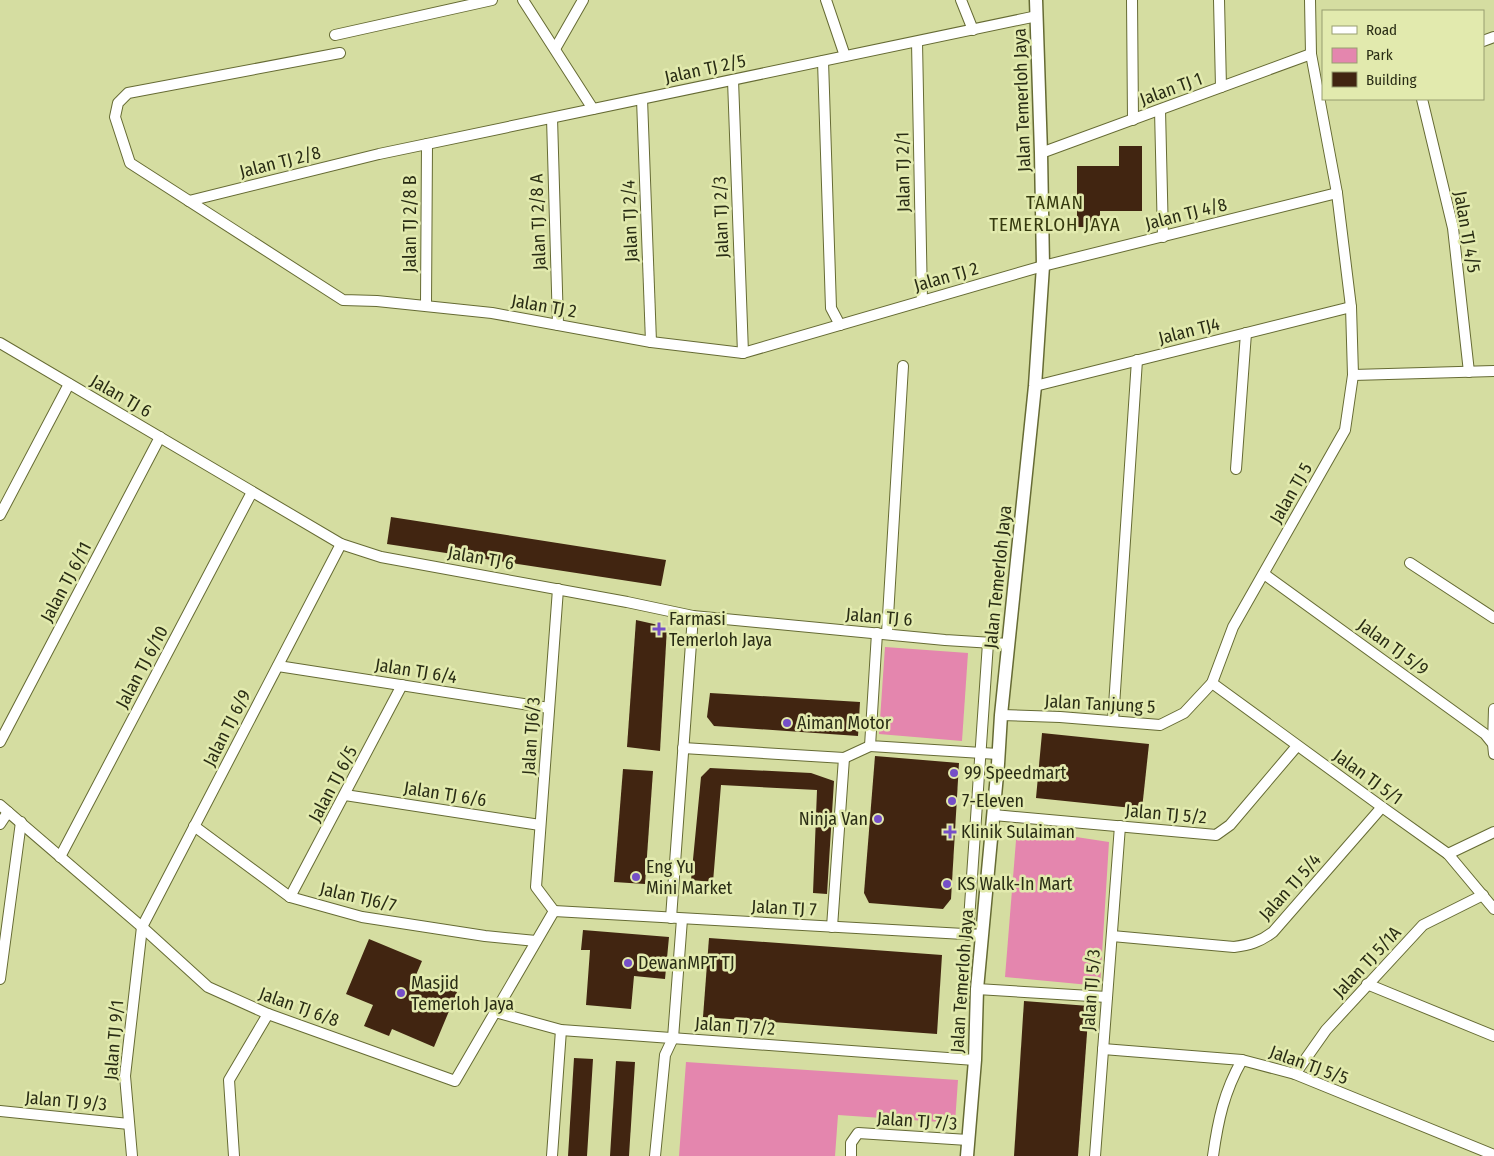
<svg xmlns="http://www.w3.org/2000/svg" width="1494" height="1156" font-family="'Fira Sans Condensed',sans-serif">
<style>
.green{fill:#e486ae}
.building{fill:#412511}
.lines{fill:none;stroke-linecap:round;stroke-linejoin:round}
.minor-casing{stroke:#666b34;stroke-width:12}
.tertiary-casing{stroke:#666b34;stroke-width:15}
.minor{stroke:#fff;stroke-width:10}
.tertiary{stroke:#fff;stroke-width:12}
.poi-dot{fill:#754fc8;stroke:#e2eaae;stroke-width:2}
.labels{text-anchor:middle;stroke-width:5;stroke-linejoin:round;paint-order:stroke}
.street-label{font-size:18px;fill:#2a2d15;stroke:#e2eaae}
.poi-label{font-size:18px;fill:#2a2d15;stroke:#e2eaae;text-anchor:start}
.neighbourhood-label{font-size:19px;letter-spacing:1px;fill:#35390e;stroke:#e2eaae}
</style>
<rect width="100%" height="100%" fill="#d5dda1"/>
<g class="green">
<path d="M885 647 968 653 962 741 879 734Z"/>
<path d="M1017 828 1109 842 1100 986 1005 977Z"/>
<path d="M686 1062 958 1080 955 1123 838 1115 835 1156H679Z"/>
</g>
<g class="building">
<path d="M1119 146H1142V211H1100V227H1077V166H1119Z"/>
<path d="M391 517 666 560 661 586 387 544Z"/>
<path d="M636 620 667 627 660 751 627 747Z"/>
<path d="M710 693 860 702 858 736 714 726 707 717Z"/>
<path d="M1042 733 1149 744 1142 809 1036 798Z"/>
<path d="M875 756 959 763 951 899 943 909 869 903 864 893Z"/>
<path d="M710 768 811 773 834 781 827 894 813 893 817 790 721 785 713 882 691 880 701 777Z"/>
<path d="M623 769 653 771 645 884 614 882Z"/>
<path d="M583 930 669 937 665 979 634 976 631 1009 586 1005 590 950H581Z"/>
<path d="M709 938 942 955 937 1034 703 1017Z"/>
<path d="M369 939 422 961 416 975 457 992 434 1047 392 1029 389 1036 364 1026 373 1005 346 994Z"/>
<path d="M1024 1001 1089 1006 1078 1156H1014Z"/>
<path d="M574 1058 593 1059 587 1156H568Z"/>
<path d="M616 1061 635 1062 629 1156H610Z"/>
</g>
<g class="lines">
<g class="minor-casing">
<g id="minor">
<path d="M523 0 593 109"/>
<path d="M826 0 845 56"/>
<path d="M961 0 973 30"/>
<path d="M1132 0 1133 120"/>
<path d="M1219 0 1221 87"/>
<path d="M335 35 492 0"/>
<path d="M1483 41 1494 37"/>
<path d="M917 42 922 301"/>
<path d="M555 49 583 0"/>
<path d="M340 53 128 93 118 103 115 117 130 163 343 300 377 301 492 313 651 342 743 353 1043 266 1337 193"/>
<path d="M823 61 831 308 840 325"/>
<path d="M733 80 743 353"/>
<path d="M642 99 651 342"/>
<path d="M1422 99 1453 228 1469 372"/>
<path d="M1160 110 1163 237"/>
<path d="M552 118 558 325"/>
<path d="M1041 153 1311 54"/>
<path d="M189 201 379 154 1037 16"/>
<path d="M426 305 427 144"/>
<path d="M0 343 341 544 381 557 627 602 693 616 945 640 1009 644"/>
<path d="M1353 375 1494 371"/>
<path d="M1035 386 1351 307"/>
<path d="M1236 469 1246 333"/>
<path d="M0 515 69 384"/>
<path d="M1410 563 1494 618"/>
<path d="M1264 574 1485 734 1493 744 1494 754"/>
<path d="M877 633 870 746 998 754"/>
<path d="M887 633 903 366"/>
<path d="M278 666 549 708"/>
<path d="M1212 683 1382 807 1448 854 1494 909"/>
<path d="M1001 715 1060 717 1160 725 1184 713 1212 683 1233 627 1345 430 1353 375 1351 307 1337 193 1311 54 1310 0"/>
<path d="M1113 721 1137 360"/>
<path d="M0 742 160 437"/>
<path d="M1493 744 1494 709"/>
<path d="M683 748 844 758 832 927"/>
<path d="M844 758 870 746"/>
<path d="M345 795 540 825"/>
<path d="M0 805 142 927 208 987 268 1014 455 1081 554 911"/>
<path d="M994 815 1216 835 1230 825 1297 746"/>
<path d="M0 824 8 812"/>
<path d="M194 826 290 897 362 917 485 936 536 941"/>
<path d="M1448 854 1494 832"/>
<path d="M60 857 252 492"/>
<path d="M290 897 402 685"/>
<path d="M554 911 982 935"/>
<path d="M554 911 536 887 558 589"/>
<path d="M671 918 693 616"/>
<path d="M968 935 988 643"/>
<path d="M1112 936 1234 947C1249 945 1260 942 1273 932L1382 807"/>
<path d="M0 979 21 822"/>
<path d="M1367 984 1494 1036"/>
<path d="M977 989 1107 997"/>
<path d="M495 1012 561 1030 975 1060"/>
<path d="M1103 1049 1242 1060 1295 1074 1494 1155"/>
<path d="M1295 1074 1326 1030 1423 925 1483 895"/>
<path d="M0 1111 129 1124"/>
<path d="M132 1156 125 1076 142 927 341 544"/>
<path d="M234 1156 229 1080 268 1014"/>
<path d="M552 1156 561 1030"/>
<path d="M655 1156 665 1055 673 1038 682 919"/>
<path d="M851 1156V1143L858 1133 968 1140"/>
<path d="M1095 1156 1120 826"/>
<path d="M1213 1156C1218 1120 1224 1092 1242 1060"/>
</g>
</g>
<g class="tertiary-casing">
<path id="tertiary" d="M967 1156 975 1060 977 989 998 764 1001 715 1035 386 1043 266 1041 153 1036 0"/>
</g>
<use href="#minor" class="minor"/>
<use href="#tertiary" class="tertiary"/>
</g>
<g class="poi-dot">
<path d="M656.5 621.5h5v5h5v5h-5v5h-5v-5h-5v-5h5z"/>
<circle cx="787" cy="723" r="5"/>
<circle cx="954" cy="773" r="5"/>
<circle cx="952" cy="801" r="5"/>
<circle cx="878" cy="819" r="5"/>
<path d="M947.5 824.5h5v5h5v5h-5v5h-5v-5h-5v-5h5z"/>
<circle cx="636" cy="877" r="5"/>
<circle cx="947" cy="884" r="5"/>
<circle cx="628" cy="963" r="5"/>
<circle cx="401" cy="993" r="5"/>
</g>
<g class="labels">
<g class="street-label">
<text transform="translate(705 69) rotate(-12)" y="6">Jalan TJ 2/5</text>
<text transform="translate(1171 89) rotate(-20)" y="6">Jalan TJ 1</text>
<text transform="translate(1022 100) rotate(-92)" y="6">Jalan Temerloh Jaya</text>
<text transform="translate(280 162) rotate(-14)" y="6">Jalan TJ 2/8</text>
<text transform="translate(903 172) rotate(-91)" y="6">Jalan TJ 2/1</text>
<text transform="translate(1186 214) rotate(-14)" y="6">Jalan TJ 4/8</text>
<text transform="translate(721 217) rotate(-92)" y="6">Jalan TJ 2/3</text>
<text transform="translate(630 221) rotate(-92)" y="6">Jalan TJ 2/4</text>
<text transform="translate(538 222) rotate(-92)" y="6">Jalan TJ 2/8 A</text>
<text transform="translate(410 224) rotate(-90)" y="6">Jalan TJ 2/8 B</text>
<text transform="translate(1467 232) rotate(80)" y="6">Jalan TJ 4/5</text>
<text transform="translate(946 277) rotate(-16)" y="6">Jalan TJ 2</text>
<text transform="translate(544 306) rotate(10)" y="6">Jalan TJ 2</text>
<text transform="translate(1189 331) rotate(-14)" y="6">Jalan TJ4</text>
<text transform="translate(121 396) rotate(30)" y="6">Jalan TJ 6</text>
<text transform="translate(1291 493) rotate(-60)" y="6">Jalan TJ 5</text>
<text transform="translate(481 558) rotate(10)" y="6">Jalan TJ 6</text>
<text transform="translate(998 577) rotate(-84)" y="6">Jalan Temerloh Jaya</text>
<text transform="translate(66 582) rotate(-62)" y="6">Jalan TJ 6/11</text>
<text transform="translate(879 617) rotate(5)" y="6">Jalan TJ 6</text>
<text transform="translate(1393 647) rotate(36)" y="6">Jalan TJ 5/9</text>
<text transform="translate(142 667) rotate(-62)" y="6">Jalan TJ 6/10</text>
<text transform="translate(416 671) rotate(9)" y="6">Jalan TJ 6/4</text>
<text transform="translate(1100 704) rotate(3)" y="6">Jalan Tanjung 5</text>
<text transform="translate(227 728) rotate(-63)" y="6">Jalan TJ 6/9</text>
<text transform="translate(531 736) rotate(-86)" y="6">Jalan TJ6/3</text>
<text transform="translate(1368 777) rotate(36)" y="6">Jalan TJ 5/1</text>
<text transform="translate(333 784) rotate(-62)" y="6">Jalan TJ 6/5</text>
<text transform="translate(445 794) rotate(9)" y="6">Jalan TJ 6/6</text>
<text transform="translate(1166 814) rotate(5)" y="6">Jalan TJ 5/2</text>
<text transform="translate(1290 887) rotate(-48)" y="6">Jalan TJ 5/4</text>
<text transform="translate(358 897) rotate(13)" y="6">Jalan TJ6/7</text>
<text transform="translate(784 908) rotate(3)" y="6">Jalan TJ 7</text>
<text transform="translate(1367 962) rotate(-47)" y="6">Jalan TJ 5/1A</text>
<text transform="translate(962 981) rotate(-86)" y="6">Jalan Temerloh Jaya</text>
<text transform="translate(1091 990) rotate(-86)" y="6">Jalan TJ 5/3</text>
<text transform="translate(299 1007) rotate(20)" y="6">Jalan TJ 6/8</text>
<text transform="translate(735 1026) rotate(4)" y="6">Jalan TJ 7/2</text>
<text transform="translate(114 1040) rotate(-85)" y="6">Jalan TJ 9/1</text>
<text transform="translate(1309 1065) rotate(20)" y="6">Jalan TJ 5/5</text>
<text transform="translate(66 1101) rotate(5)" y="6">Jalan TJ 9/3</text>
<text transform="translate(917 1121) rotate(4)" y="6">Jalan TJ 7/3</text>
</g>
<g class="poi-label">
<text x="669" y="625">Farmasi<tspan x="669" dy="21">Temerloh Jaya</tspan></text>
<text x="797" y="729">Aiman Motor</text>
<text x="964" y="779">99 Speedmart</text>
<text x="962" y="807">7-Eleven</text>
<text x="868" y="825" text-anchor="end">Ninja Van</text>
<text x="961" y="838">Klinik Sulaiman</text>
<text x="646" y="873">Eng Yu<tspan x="646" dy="21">Mini Market</tspan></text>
<text x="957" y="890">KS Walk-In Mart</text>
<text x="638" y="969">DewanMPT TJ</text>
<text x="411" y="989">Masjid<tspan x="411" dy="21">Temerloh Jaya</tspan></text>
</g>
<g class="neighbourhood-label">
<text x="1055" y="209">TAMAN<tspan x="1055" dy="22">TEMERLOH JAYA</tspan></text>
</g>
</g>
<rect x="1322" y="10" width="162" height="90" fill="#e2eaae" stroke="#989e71"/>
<rect x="1332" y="26" width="25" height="8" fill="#ffffff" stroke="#989e71"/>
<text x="1366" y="35" font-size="15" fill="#2a2d15">Road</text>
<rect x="1332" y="48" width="25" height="15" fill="#e486ae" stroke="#989e71"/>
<text x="1366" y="60" font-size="15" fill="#2a2d15">Park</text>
<rect x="1332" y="72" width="25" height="15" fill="#412511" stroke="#989e71"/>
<text x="1366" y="85" font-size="15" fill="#2a2d15">Building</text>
</svg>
